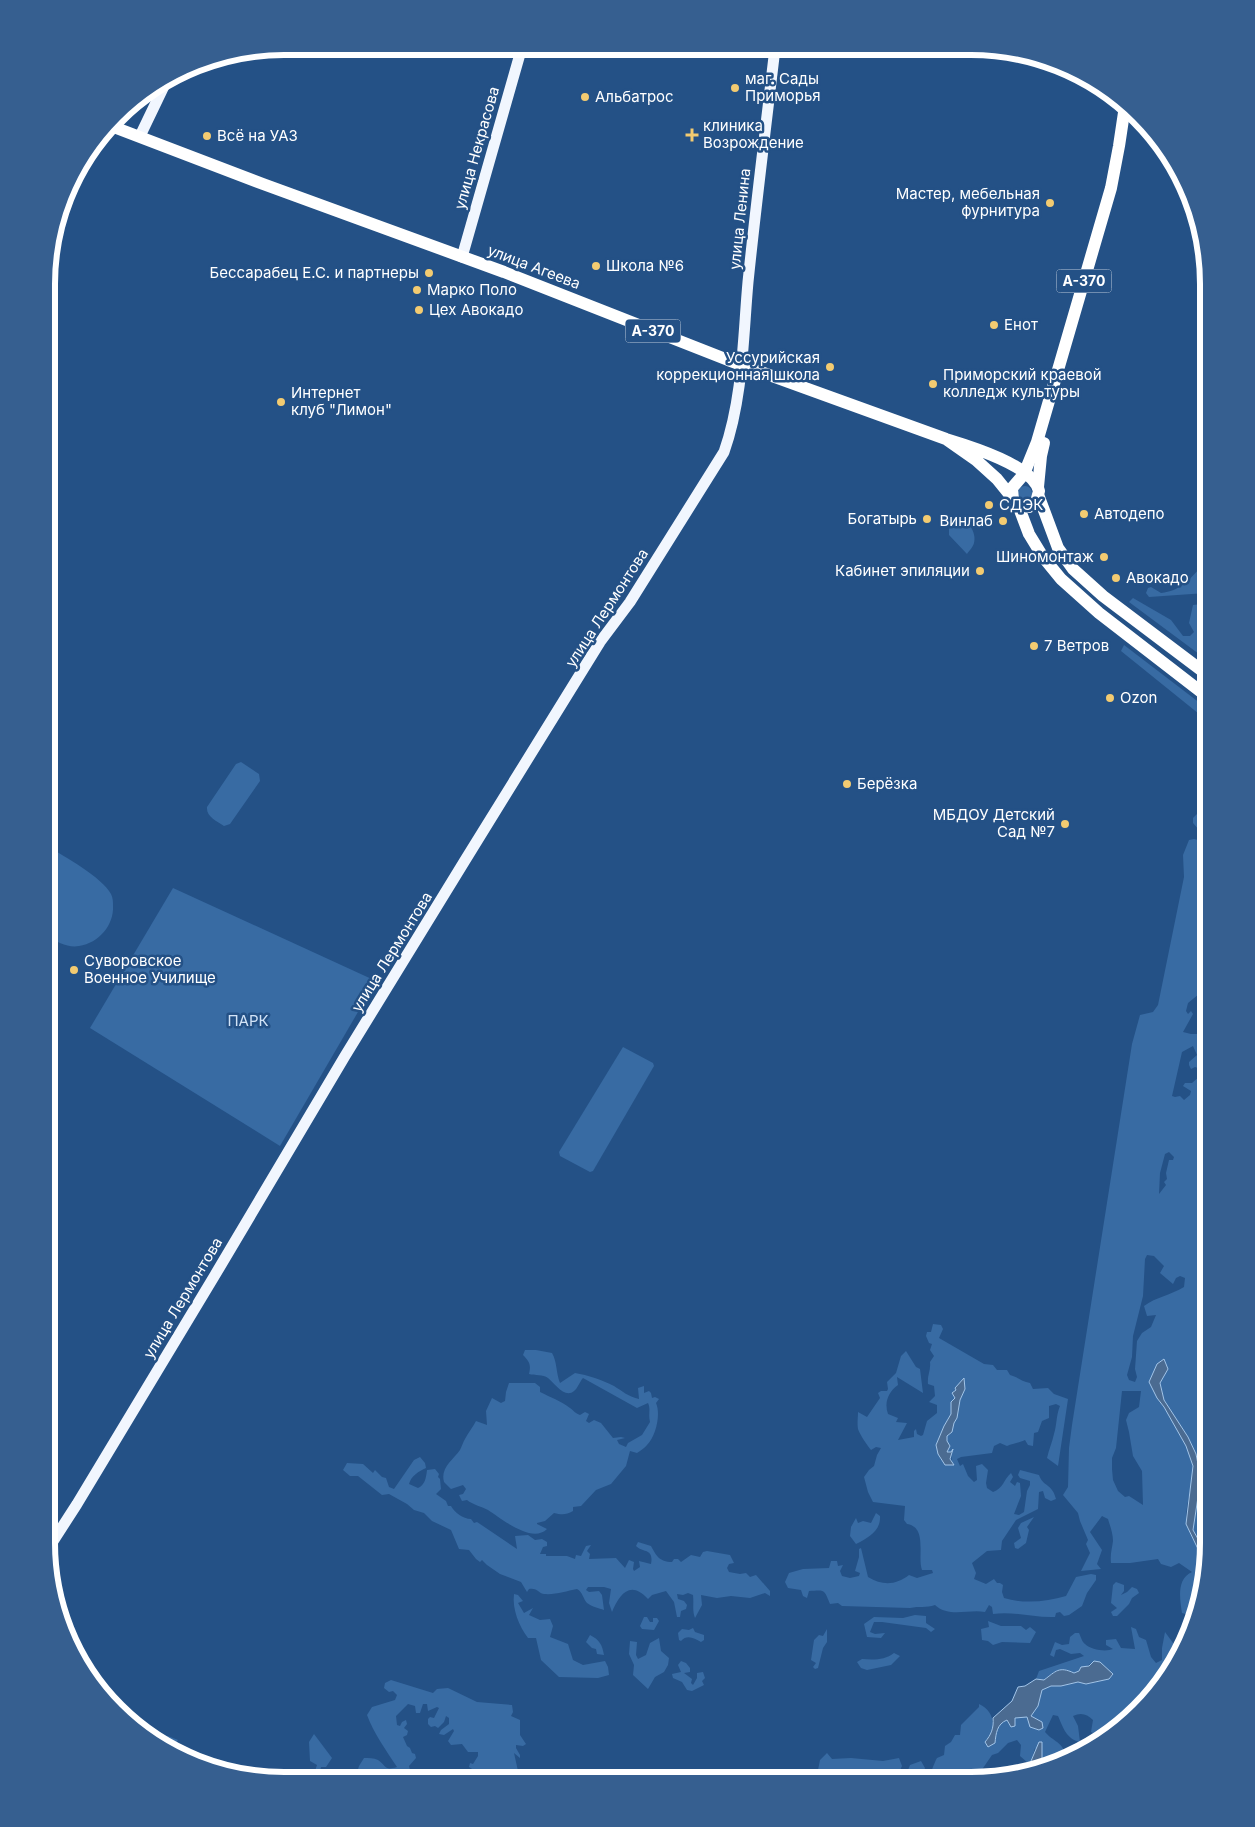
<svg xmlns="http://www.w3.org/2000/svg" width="1255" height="1827" font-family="Inter,sans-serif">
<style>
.green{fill:#386ba3;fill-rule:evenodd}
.water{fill:#4b6b91;stroke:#a2c5e9}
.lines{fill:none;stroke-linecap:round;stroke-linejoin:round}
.major{stroke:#f1f6fe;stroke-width:11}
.highway{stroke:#fff;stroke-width:12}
.poi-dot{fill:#f3cb71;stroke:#245186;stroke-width:2}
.labels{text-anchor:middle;stroke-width:5;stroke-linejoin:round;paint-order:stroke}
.shield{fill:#245186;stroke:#bdcbdb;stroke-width:1}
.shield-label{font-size:14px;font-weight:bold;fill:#fff}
.poi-label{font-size:15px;fill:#fff;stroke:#245186;text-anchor:start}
.street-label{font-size:15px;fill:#fff;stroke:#245186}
.park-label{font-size:15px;fill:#d2e3f7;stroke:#245186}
.rim{fill:none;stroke:#fff;stroke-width:6}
</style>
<rect width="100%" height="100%" fill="#245186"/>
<g class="green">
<circle cx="1025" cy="493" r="7"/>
<path d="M957 518C968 518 977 533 974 543 973 547 969 551 967 554L949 535V529Z"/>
<path d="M1201 567 1209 588 1206 593 1149 597 1146 593 1148 588 1151 587 1161 593C1180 591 1189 580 1201 567Z"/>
<path d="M1133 598 1171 620 1183 636H1190L1194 632 1189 623 1193 605 1209 603V657H1203L1129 602Z"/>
<path d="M1124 645 1209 710V722L1121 651Z"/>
<path d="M1209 750 1208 989 1204 990 1188 1003 1186 1011 1188 1014 1191 1011 1193 1014 1183 1032 1191 1034H1197L1202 1021 1200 1007 1208 1001V1557L1193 1530 1200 1484 1199 1469 1196 1454 1188 1437 1164 1400 1160 1382 1168 1369 1164 1359 1157 1398C1168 1412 1192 1450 1193 1467 1194 1483 1183 1511 1187 1525 1191 1538 1200 1551 1207 1563L1197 1617 1182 1613C1180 1600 1176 1579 1192 1572L1179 1563 1171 1567 1161 1564 1158 1559 1130 1563H1111C1110 1554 1112 1549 1113 1541 1113 1533 1110 1526 1108 1519L1102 1516 1090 1532 1102 1550 1097 1564 1101 1569 1081 1571 1090 1553 1086 1544 1088 1540 1080 1521 1078 1513 1063 1495 1068 1487 1069 1448 1072 1425 1132 1044 1140 1015 1153 1012 1158 1005 1184 877 1183 855 1189 840 1194 839 1202 841 1206 838 1193 823V818L1197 814ZM1193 1046 1197 1055 1189 1062V1065L1191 1069 1195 1067 1198 1068 1200 1076 1192 1083H1185L1183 1086 1191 1091 1190 1095 1184 1100 1180 1096 1175 1097 1172 1096 1182 1052ZM1169 1152 1174 1157 1173 1160H1169L1166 1173 1167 1179 1164 1182 1166 1185 1159 1194 1160 1173 1165 1154ZM1147 1255 1154 1256 1164 1266 1160 1273 1173 1284 1176 1278 1180 1276 1185 1278 1184 1287C1171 1295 1156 1297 1144 1306L1147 1316 1156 1315 1151 1327 1142 1333 1137 1341 1135 1369 1137 1377 1135 1382 1129 1380 1127 1375 1132 1357 1133 1336 1143 1296 1145 1259ZM1122 1391H1141L1139 1407 1129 1413 1126 1420 1129 1432 1133 1456 1142 1471 1143 1505 1129 1496 1125 1497 1118 1491 1113 1480 1112 1469V1458L1116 1448Z"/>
<path d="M241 762 259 774 260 781 230 824 224 826C217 821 206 817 207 807L236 764Z"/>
<path d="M47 846C65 857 102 877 111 894 113 898 113 902 113 906 114 925 99 943 79 946 68 948 57 942 47 936Z"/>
<path d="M173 888 376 981 280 1146 90 1028Z"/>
<path d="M623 1047 653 1063 654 1066 593 1171 590 1172 560 1156 559 1152Z"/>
<path d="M933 1324 941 1325 943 1329 939 1338 984 1364 993 1365 997 1370H1007L1010 1375C1018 1377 1022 1382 1030 1383L1033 1389 1048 1388 1054 1394 1068 1399 1058 1466 1047 1458C1049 1449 1052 1443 1054 1434 1057 1425 1056 1415 1060 1406L1056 1404 1049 1406V1418L1042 1421 1038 1432 1034 1433 1033 1446 1028 1445 1025 1440C1019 1443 1014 1443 1007 1446L1000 1443 994 1446 992 1453 961 1457 957 1459 960 1466 963 1464 968 1476 974 1482 977 1480 976 1466 982 1464 988 1470 986 1483 987 1488 993 1492C1003 1489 1004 1479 1011 1473L1013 1477 1010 1482 1015 1486 1017 1482 1020 1483 1021 1496 1014 1514 1019 1515 1024 1512 1027 1491 1030 1485V1481L1020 1478 1018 1475 1020 1470 1039 1475C1043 1487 1052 1483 1056 1499L1051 1501 1045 1498 1043 1491 1039 1492 1038 1509 1016 1520 1002 1541 1001 1550 987 1551 972 1563 976 1573 974 1579 986 1584 994 1579 997 1583H1000L1003 1585 1002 1592 1004 1598C1024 1604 1046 1602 1066 1596L1076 1577 1091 1574 1096 1575V1580L1087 1593 1082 1606 1069 1615 1064 1616 1060 1612 1056 1613 1055 1617C1034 1618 1014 1611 993 1614L992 1607 989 1605 985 1612C968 1609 949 1618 935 1605 926 1608 919 1606 910 1608L842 1606 838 1603 830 1604C824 1589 825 1590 809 1591L807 1598 803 1596 801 1590 788 1588 785 1582 789 1573 803 1569 829 1568 831 1561H837L838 1566 843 1565 840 1571 842 1576 850 1578 859 1576 860 1573 855 1571 859 1557V1549L861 1548 868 1577C883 1586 896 1585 909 1575L917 1578 933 1573 932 1570H922C917 1557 928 1527 907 1524L904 1520 905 1506 873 1502 868 1492 864 1477 869 1470 874 1466 877 1455 881 1448 876 1447 871 1450C867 1445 860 1435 858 1429 857 1424 858 1417 858 1412L867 1417 880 1398 878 1393 881 1391H887L888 1389 887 1382 896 1373 901 1356 906 1351 916 1367 920 1369 923 1393 897 1377 898 1385C888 1392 884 1403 888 1414L898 1418 896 1422 907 1423 898 1440 914 1437V1431L916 1429 917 1434 921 1436 923 1435 927 1421 937 1413V1405L929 1402 935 1396 934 1386 928 1384C927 1375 931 1371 930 1362L934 1356 930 1350 932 1344 929 1343 926 1336 927 1332H931ZM964 1380 965 1389 960 1400 957 1418 954 1423 952 1432 947 1436V1453L951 1452 952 1463 941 1460 936 1445 944 1426 951 1414V1402L955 1398 956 1388Z"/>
<path d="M525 1350H536L552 1353C557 1361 556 1373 560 1383L575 1373C588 1375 602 1380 614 1386 622 1391 629 1397 639 1399L638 1388 644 1386V1393L649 1391 651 1393 652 1398 655 1397 659 1399 656 1403C661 1414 656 1436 647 1445 645 1448 641 1450 637 1453L630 1451 626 1466 611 1484 596 1490 581 1506 573 1507V1511C566 1515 562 1515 554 1513L545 1521 537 1523V1524L547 1529C532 1544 502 1519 488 1510 481 1506 473 1505 467 1500L462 1501 459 1495 463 1494 466 1489 463 1485 451 1489 444 1482C440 1468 453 1460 460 1450 462 1446 463 1442 465 1439 468 1433 473 1427 476 1421L487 1425 486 1411 492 1398 501 1403 505 1401 506 1392 509 1383H535L540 1387V1392C550 1397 561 1401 570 1408 574 1411 575 1413 580 1415L585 1412 589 1414 586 1421 589 1423 594 1420 601 1423 613 1438 621 1437 625 1438 617 1440 619 1444 626 1447 628 1443 642 1435 650 1422C648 1414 651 1409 648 1403L637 1408 583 1378C580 1381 578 1388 574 1391 565 1399 554 1383 548 1378 543 1374 535 1376 529 1374 531 1365 530 1362 523 1355Z"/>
<path d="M420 1457 425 1463 426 1468C419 1471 411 1476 409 1484L418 1488C425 1485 426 1478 427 1470L435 1469 439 1474 438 1477 440 1479 441 1489 436 1494 446 1501 448 1506H451C454 1512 463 1519 471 1519L474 1523 477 1522 483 1526 517 1549 515 1536 528 1535 535 1540 542 1539 547 1542V1546L543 1547 540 1554H546V1556H567L575 1559 576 1555 581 1556 586 1546 591 1545 587 1551 590 1554 589 1559 616 1558 625 1568 629 1560 634 1562 633 1569 634 1571 640 1567 639 1561 651 1564C654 1548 643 1553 636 1546L638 1542 651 1546C656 1555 659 1562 672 1562L674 1559H678L681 1562 691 1555 700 1557 703 1552 707 1551 730 1555 734 1563 729 1564 727 1568 729 1572 740 1574 746 1573 750 1577 756 1575 770 1591V1596L765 1593 750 1598 731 1596 717 1598 701 1595 702 1605 695 1618C692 1611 694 1604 693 1595L688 1593 683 1595 677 1594 678 1599 684 1601 687 1605 686 1609 681 1611 680 1617H677L674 1602 666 1591 652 1595 648 1599C630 1579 619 1595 612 1612L609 1603 611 1589 604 1587H588L586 1590 589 1592 599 1591 602 1595 604 1610C599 1608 592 1607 587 1603 583 1599 583 1592 577 1589 566 1591 556 1595 544 1594 537 1593 539 1588 529 1589L527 1592 521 1582 500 1574 487 1565 482 1560 480 1562 476 1559 469 1550 459 1549 451 1530 432 1521 424 1513 414 1510 407 1504 389 1494 382 1495 358 1476H350L343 1470 347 1463 363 1464 373 1473 375 1470 382 1477 386 1478 389 1487 394 1489 414 1460Z"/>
<path d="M876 1513 880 1516C881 1531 868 1538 856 1544L850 1536 851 1527 856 1518 858 1523 863 1521 871 1523Z"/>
<path d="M1034 1517 1027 1527 1029 1530 1026 1543 1018 1549 1015 1548 1014 1543 1021 1538 1018 1528 1021 1523Z"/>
<path d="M1116 1582 1124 1585V1591L1121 1595 1127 1592 1132 1587 1137 1589 1139 1593 1132 1598 1129 1604 1117 1616H1113L1111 1612 1117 1608 1111 1603 1113 1585Z"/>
<path d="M514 1594 518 1595 523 1601 518 1603 524 1613 533 1608 529 1615 540 1620 550 1619 553 1626 550 1637 568 1644 573 1660 583 1665 605 1661 608 1667 609 1675 598 1678 559 1677 541 1660 536 1638H528C519 1626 512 1609 514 1594Z"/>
<path d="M915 1615 926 1616V1623L935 1629 931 1632 926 1628 882 1622H874L870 1632 875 1634 885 1633 881 1638 867 1637 864 1624 874 1617 903 1618Z"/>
<path d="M644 1617H647L650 1622H653V1618H657L659 1621 654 1630 642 1629 640 1626Z"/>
<path d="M988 1621 1001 1626H1021L1026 1630 1030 1627 1036 1632 1030 1643 1002 1642 993 1645 988 1641 982 1640 981 1629 989 1627Z"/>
<path d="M1131 1627 1136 1629 1139 1637 1146 1640 1151 1657 1156 1663 1162 1660V1648L1165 1632 1176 1647V1660L1169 1675 1128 1722 1103 1738 1091 1732 1093 1720C1087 1714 1081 1712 1073 1716L1078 1726 1080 1742C1066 1739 1063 1727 1058 1716L1053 1715 1045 1732C1053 1742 1067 1743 1064 1759L1042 1764 1035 1748 1031 1761 1028 1763 1020 1756 1021 1745 1017 1740 1008 1743 998 1753 992 1755 981 1771 972 1777 977 1780 926 1781C931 1775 933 1765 937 1758L944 1755 945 1746 951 1742 955 1735H960L961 1725 979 1707V1704C996 1712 996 1729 985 1742L995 1743C996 1733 997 1724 1007 1720L1011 1727 1015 1718 1024 1716 1040 1721 1031 1716 1038 1706 1042 1690 1051 1686H1061L1078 1682 1087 1684 1109 1679 1113 1675 1100 1662 1094 1661C1088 1666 1081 1670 1074 1673 1059 1666 1055 1671 1044 1680L1036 1679 1039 1671 1084 1656 1080 1653 1071 1654 1060 1649 1056 1650 1054 1657 1050 1655 1055 1642 1062 1645 1069 1644 1070 1637 1075 1633H1079C1081 1637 1082 1642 1085 1644 1091 1650 1106 1652 1113 1649L1106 1645V1640L1116 1639 1121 1648 1135 1649Z"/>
<path d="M693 1628 695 1632 704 1635V1640L701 1642C694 1638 687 1634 681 1641L679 1640 678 1633 682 1629 689 1630Z"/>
<path d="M827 1629V1642L823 1648 818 1668 815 1669 813 1667 816 1663 811 1660 814 1640 819 1635 823 1636Z"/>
<path d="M590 1635C600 1640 602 1645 604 1655L597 1654 596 1649 592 1648 586 1642Z"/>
<path d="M659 1638 661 1651 669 1658 668 1665 664 1672 655 1677 648 1689 633 1675 634 1665 629 1654 630 1641 637 1642 636 1655 638 1659 646 1655 650 1643Z"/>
<path d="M894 1653 900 1656 891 1665 867 1670 861 1668 857 1662 862 1659C874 1660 885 1660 894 1653Z"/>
<path d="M681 1661 686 1663 690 1668V1672L684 1673 692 1679 691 1683 693 1685 697 1678V1673L703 1672 705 1678 702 1681 704 1685 692 1691 687 1690 682 1682 673 1678 672 1674 681 1672 678 1665Z"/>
<path d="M391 1680 433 1693 437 1689 448 1688 477 1702 512 1705 513 1712 511 1716 520 1720V1735L526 1744 523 1746 516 1745V1748L520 1755V1758L514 1753 518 1771 515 1776 520 1779H469L467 1773 470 1772 474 1777 478 1776 477 1772 469 1767 470 1763 473 1764 478 1756V1752H468L462 1744 451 1745 448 1741 454 1731 453 1729 444 1735 439 1734 441 1730 449 1724V1718L446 1716 444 1722 438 1728 435 1726 431 1727 428 1724V1719L430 1717 434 1718 439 1708 437 1707 428 1711 427 1704H423L420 1713H416L415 1706 408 1704 396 1716 397 1725 400 1726 402 1722 406 1720 407 1724 404 1728 408 1731 407 1735 403 1737 407 1746 410 1748 412 1753 415 1754 416 1758 409 1766 410 1770H418L435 1775V1779H390L384 1772 379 1769 374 1773 370 1769 366 1771 364 1779H355L359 1766 364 1758C368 1758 374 1758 378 1760 387 1766 384 1771 397 1767 386 1750 374 1734 367 1715L372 1707 395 1700 397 1695 393 1691 389 1692 384 1688 385 1683Z"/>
<path d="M314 1734 332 1758 326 1767H321L320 1771H315L317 1765 310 1761 309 1742Z"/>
<path d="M157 1735 168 1736 178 1740 173 1747 167 1744 163 1745 153 1740Z"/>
<path d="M827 1753 832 1759 851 1758 883 1761 899 1758 902 1766 895 1781 832 1780 830 1771 823 1775 818 1770 820 1760Z"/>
<path d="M921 1761 925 1768 921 1778 922 1781H909L906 1775 910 1765Z"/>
</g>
<g class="water">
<path d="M1164 1359 1168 1369 1160 1383 1164 1400 1188 1437 1196 1454 1199 1469 1200 1484 1193 1530 1208 1557 1207 1563 1197 1547 1186 1524 1193 1466 1186 1446 1164 1407 1157 1398 1149 1382 1157 1364Z"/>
<path d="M964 1378 965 1389 960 1400 957 1418 954 1423 952 1432 947 1436V1441L950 1446 947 1452H951L953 1449 950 1459 954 1465H945L938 1454 936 1445 944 1426 951 1414V1402L955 1398 952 1393 956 1390 955 1388Z"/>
<path d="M1094 1661 1100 1662 1113 1674 1109 1679 1086 1684 1078 1682 1061 1686H1051L1042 1690 1038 1706 1031 1716 1042 1722 1043 1728 1039 1730 1030 1727 1027 1717 1015 1718V1726L1011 1727 1007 1720C997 1724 996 1733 995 1743L988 1747 985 1742C991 1735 994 1728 993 1718L1012 1701 1018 1687 1025 1686 1036 1679 1044 1680C1056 1671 1059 1666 1074 1673L1079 1671 1081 1667 1089 1666Z"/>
<path d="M1039 1742H1042V1764L1032 1766 1031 1761Z"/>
</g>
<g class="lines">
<g class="major">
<path d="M140 136 165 84"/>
<path d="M462 257 522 47"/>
<path d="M48 1549 77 1504 215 1275 345 1056 464 862 600 642 630 602 724 452C743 398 743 338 748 282 756 204 766 126 775 48"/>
</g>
<g class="highway">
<path d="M111 126 263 184 504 272 728 360 946 439C969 446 1033 465 1039 491L1036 502 1029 507 1018 505 997 479 976 460 946 439"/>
<path d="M1038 487 1041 456 1044 443"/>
<path d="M1039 497 1058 548 1073 569 1103 596 1209 676"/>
<path d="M1013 500 1012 488 1024 474 1037 442 1111 188 1119 146 1125 106"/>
<path d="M1018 505 1029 534 1043 557 1061 579 1099 613 1209 698"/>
</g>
</g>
<g class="poi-dot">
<circle cx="735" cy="88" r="5"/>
<circle cx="585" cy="97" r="5"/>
<path d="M689.5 127.5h5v5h5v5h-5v5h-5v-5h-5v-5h5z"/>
<circle cx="207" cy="136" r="5"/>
<circle cx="1050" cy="203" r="5"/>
<circle cx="596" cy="266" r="5"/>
<circle cx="429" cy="273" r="5"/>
<circle cx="417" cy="290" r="5"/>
<circle cx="419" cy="310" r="5"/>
<circle cx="994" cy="325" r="5"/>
<circle cx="830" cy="367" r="5"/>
<circle cx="933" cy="384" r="5"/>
<circle cx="281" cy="402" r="5"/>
<circle cx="989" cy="505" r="5"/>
<circle cx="1084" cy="514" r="5"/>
<circle cx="927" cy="519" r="5"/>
<circle cx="1003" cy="521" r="5"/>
<circle cx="1104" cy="557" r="5"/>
<circle cx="980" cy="571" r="5"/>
<circle cx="1116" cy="578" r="5"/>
<circle cx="1034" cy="646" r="5"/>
<circle cx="1110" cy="698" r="5"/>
<circle cx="847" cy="784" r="5"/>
<circle cx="1065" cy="824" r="5"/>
<circle cx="74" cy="970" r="5"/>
</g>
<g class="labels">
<g class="shield">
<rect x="1056.5" y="269.5" width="55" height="23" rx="4"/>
<rect x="625.5" y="319.5" width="55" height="23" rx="4"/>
</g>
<g class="shield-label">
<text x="1084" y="286">А-370</text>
<text x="653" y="336">А-370</text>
</g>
<g class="poi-label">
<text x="745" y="84">маг. Сады<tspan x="745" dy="17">Приморья</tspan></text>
<text x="595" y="102">Альбатрос</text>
<text x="703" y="131">клиника<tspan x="703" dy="17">Возрождение</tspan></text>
<text x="217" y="141">Всё на УАЗ</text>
<text x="1040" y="199" text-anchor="end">Мастер, мебельная<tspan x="1040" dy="17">фурнитура</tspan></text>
<text x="606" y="271">Школа №6</text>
<text x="419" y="278" text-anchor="end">Бессарабец Е.С. и партнеры</text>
<text x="427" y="295">Марко Поло</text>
<text x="429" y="315">Цех Авокадо</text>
<text x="1004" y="330">Енот</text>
<text x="820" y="363" text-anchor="end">Уссурийская<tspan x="820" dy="17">коррекционная школа</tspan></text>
<text x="943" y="380">Приморский краевой<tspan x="943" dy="17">колледж культуры</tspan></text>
<text x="291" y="398">Интернет<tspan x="291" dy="17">клуб "Лимон"</tspan></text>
<text x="999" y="510">СДЭК</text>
<text x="1094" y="519">Автодепо</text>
<text x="917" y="524" text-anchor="end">Богатырь</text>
<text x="993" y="526" text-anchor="end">Винлаб</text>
<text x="1094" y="562" text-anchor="end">Шиномонтаж</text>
<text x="970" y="576" text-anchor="end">Кабинет эпиляции</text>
<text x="1126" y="583">Авокадо</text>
<text x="1044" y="651">7 Ветров</text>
<text x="1120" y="703">Ozon</text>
<text x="857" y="789">Берёзка</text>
<text x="1055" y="820" text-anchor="end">МБДОУ Детский<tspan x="1055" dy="17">Сад №7</tspan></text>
<text x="84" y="966">Суворовское<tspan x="84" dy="17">Военное Училище</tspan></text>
</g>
<g class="street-label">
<text transform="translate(477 148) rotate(-74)" y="5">улица Некрасова</text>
<text transform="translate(740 219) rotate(-84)" y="5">улица Ленина</text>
<text transform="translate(534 267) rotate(21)" y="5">улица Агеева</text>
<text transform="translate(607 608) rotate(-57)" y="5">улица Лермонтова</text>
<text transform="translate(392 952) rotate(-58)" y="5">улица Лермонтова</text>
<text transform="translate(183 1298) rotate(-59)" y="5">улица Лермонтова</text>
</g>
<g class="park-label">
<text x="248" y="1026">ПАРК</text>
</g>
</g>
<path d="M0 0H1255V1827H0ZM284 55H971A229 229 0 0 1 1200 284V1543A229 229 0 0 1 971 1772H284A229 229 0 0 1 55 1543V284A229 229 0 0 1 284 55Z" fill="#365f90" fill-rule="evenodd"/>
<path class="rim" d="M284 55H971A229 229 0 0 1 1200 284V1543A229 229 0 0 1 971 1772H284A229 229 0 0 1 55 1543V284A229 229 0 0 1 284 55Z"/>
</svg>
